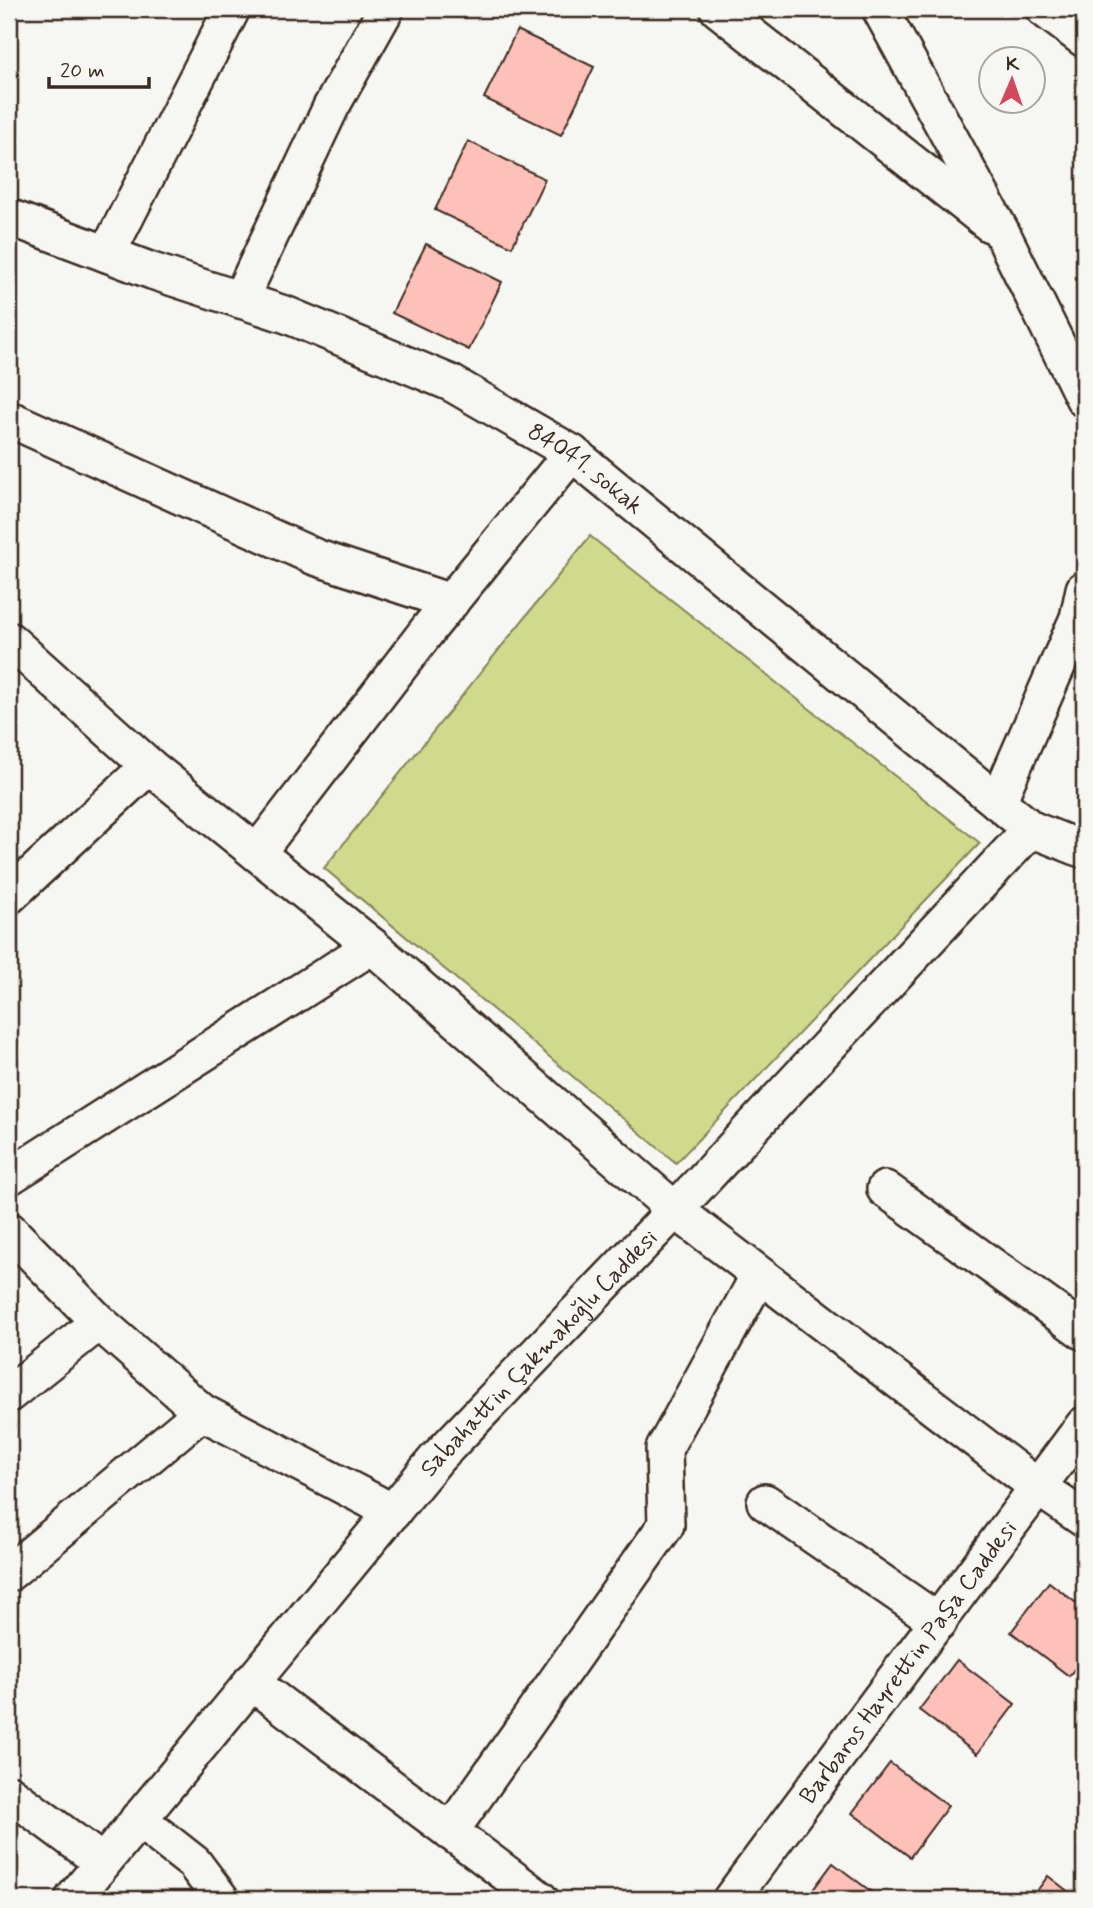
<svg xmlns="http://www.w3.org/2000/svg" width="1093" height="1908" font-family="Mynerve,sans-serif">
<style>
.green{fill:#cfda8d;stroke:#858256;stroke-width:2}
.building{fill:#fdc1ba;stroke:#3b2a1e;stroke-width:2}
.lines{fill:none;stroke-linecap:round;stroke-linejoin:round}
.minor-casing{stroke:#3b2a1e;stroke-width:40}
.minor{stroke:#f6f6f2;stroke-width:35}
.labels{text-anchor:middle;stroke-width:6;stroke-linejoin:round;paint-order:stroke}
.street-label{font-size:24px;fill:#3b2a1e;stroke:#f6f6f2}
</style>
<rect width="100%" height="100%" fill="#f6f6f2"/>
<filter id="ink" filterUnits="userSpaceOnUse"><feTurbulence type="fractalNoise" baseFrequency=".0143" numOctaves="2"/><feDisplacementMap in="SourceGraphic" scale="14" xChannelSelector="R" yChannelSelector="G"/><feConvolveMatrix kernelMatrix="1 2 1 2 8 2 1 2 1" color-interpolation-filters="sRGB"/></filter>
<g filter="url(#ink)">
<path class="green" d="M590 536 980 843 676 1163 324 868Z"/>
<g class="building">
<path d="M517 30 594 67 561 135 484 98Z"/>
<path d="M468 141 545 179 512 247 435 210Z"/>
<path d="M426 244 502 282 469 350 392 313Z"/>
<path d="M1049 1582 1084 1609V1656L1069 1676 1011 1632Z"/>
<path d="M957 1660 1015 1704 977 1754 919 1710Z"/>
<path d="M890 1763 948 1806 910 1857 852 1813Z"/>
<path d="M833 1863 881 1899H806Z"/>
<path d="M1048 1876 1078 1899H1031Z"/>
</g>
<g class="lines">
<g class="minor-casing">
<g id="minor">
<path d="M718 9 990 224"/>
<path d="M880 9 1002 233 1084 399"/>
<path d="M1044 9 1084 39"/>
<path id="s1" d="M9 217 152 271 287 315 451 383 572 453 1031 829 1084 850"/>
<path d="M107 254 232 9"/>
<path d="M240 300 331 107 386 9"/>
<path d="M14 421 315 557 451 602"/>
<path d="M9 640 149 766 372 946 675 1210 1039 1488 1084 1519"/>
<path d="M998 802 1078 618 1084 589"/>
<path d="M257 853 430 627 572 453"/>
<path d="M9 896 149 766"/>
<path d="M9 1177 372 946"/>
<path d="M885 1189 1084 1332"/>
<path d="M9 1230 99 1322 202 1412 393 1512"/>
<path d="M9 1394 99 1322"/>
<path d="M765 1502 939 1622"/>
<path d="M9 1573 202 1412"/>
<path d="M251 1682 540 1899"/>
<path d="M9 1793 102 1862"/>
<path d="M138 1819 194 1863 221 1899"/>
<path d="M450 1832 666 1525 664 1449 759 1275"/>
<path id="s2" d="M73 1899 437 1458 675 1210 1031 829"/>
<path id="s3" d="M731 1899 1084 1425"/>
</g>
</g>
<use href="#minor" class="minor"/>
</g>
</g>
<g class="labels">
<g class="street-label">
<text dy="8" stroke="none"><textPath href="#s1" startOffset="632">84041. sokak</textPath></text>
<text dy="8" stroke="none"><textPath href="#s2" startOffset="718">Sabahattin Çakmakoğlu Caddesi</textPath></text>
<text dy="8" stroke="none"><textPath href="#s3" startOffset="296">Barbaros Hayrettin Paşa Caddesi</textPath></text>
</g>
</g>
<rect width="1093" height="1908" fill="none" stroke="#f6f6f2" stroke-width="35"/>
<rect x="18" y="18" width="1058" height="1873" fill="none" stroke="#3b2a1e" stroke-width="2.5" filter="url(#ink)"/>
<g transform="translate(1012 80) rotate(2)"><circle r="33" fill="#f6f6f2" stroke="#aba49d" stroke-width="2"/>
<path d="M0-5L12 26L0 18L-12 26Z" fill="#d1495b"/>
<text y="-10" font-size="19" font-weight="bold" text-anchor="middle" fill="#3b2a1e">K</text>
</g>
<path d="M49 77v10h100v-10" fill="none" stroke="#3b2a1e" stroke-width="3.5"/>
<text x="60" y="77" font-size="21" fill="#3b2a1e" stroke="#f6f6f2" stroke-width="5" paint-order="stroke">20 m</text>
</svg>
